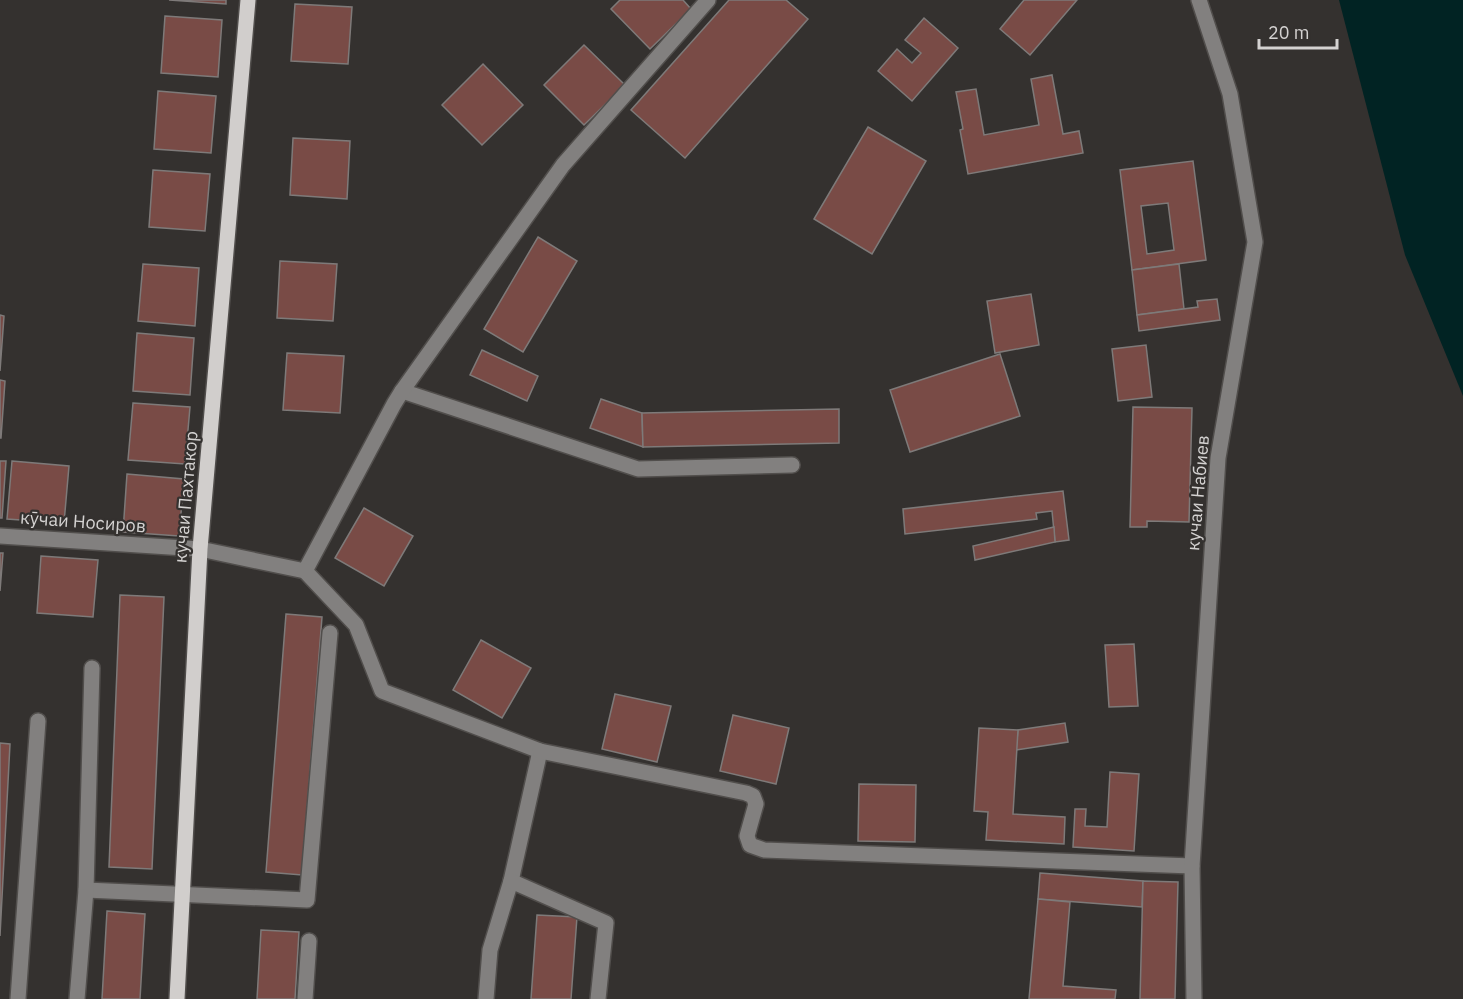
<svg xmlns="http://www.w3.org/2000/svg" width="1463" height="999" font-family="'IBM Plex Sans',sans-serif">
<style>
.water{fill:#012323}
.building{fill:#794b46;stroke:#7e7a79;stroke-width:1.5;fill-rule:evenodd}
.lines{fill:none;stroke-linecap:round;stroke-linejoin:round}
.minor-casing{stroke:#514e4c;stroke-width:18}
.major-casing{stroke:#514e4c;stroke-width:18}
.minor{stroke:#82807f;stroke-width:15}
.major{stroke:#d1cecc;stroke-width:15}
.labels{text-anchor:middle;stroke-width:4.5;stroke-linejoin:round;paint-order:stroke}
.street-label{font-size:18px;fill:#d4d2d1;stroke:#34312f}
</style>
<rect width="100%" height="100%" fill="#34312f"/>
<path class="water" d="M1339 0H1463V396L1405 255Z"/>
<g class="building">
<path d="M169 0H226V4Z"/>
<path d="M620 0H683L691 9 650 49 611 9Z"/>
<path d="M729 0H786L808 19 685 158 631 110Z"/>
<path d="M1024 0H1077L1030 55 1000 29Z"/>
<path d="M295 4 352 7 348 64 291 61Z"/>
<path d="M165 16 222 20 218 77 161 73Z"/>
<path d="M924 18 958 48 912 101 878 71 897 49 912 63 921 53 905 40Z"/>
<path d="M584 45 625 85 584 125 544 85Z"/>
<path d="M483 64 523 105 482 145 442 105Z"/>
<path d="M1052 75 1063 134 1079 131 1083 153 968 174 960 130 963 129 956 92 976 89 984 135 1039 125 1031 79Z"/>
<path d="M158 91 216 96 211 153 154 149Z"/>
<path d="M868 127 926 161 872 254 814 219Z"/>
<path d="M293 138 350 141 347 199 290 195Z"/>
<path d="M1193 161 1206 260 1132 270 1120 170ZM1168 203 1174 250 1147 254 1141 206Z"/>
<path d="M153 170 210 174 205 231 149 227Z"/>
<path d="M538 237 577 261 523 352 484 329Z"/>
<path d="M280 261 337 264 333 321 277 318Z"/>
<path d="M143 264 199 268 195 326 138 321Z"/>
<path d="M1179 264 1184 309 1137 315 1132 270Z"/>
<path d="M1031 294 1039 345 995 353 987 301Z"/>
<path d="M1217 299 1220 320 1139 331 1137 315 1198 307 1197 301Z"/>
<path d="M0 315 4 316 0 371Z"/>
<path d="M137 333 194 338 190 395 133 391Z"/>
<path d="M1146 345 1152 397 1118 401 1112 349Z"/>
<path d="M482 350 538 376 527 401 470 375Z"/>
<path d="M287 353 344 356 340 413 283 410Z"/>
<path d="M1000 354 1020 416 910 452 890 390Z"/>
<path d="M0 380 5 381 1 438H0Z"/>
<path d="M601 399 642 413 643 447 590 428Z"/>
<path d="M133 403 190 407 185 464 128 460Z"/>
<path d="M1133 407 1192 408 1189 522 1147 521V527H1130Z"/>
<path d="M839 409V443L643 447 642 413Z"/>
<path d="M0 461H6L2 518H0Z"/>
<path d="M12 461 69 466 64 523 7 519Z"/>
<path d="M127 474 184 479 179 536 123 532Z"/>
<path d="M1063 491 1069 540 1055 542 1052 511 1036 513 1037 519 905 534 903 509Z"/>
<path d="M364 508 413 536 384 586 335 558Z"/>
<path d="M1054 527 1055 542 975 560 973 546Z"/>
<path d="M0 553H3L0 591Z"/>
<path d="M41 556 98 560 93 617 37 613Z"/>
<path d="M120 595 164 597 152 869 109 867Z"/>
<path d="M286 614 322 617 302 875 266 872Z"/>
<path d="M481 640 531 668 502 718 453 690Z"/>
<path d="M1134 644 1138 706 1109 707 1105 645Z"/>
<path d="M615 694 671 706 657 762 602 749Z"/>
<path d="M733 715 789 728 776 784 720 771Z"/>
<path d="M1065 723 1068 742 1016 750 1018 730Z"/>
<path d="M979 728 1018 730 1013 814 1065 817 1064 844 986 840 988 812 974 811Z"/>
<path d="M0 743 10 744 0 936Z"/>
<path d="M1110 772 1139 774 1134 851 1073 847 1075 809H1086L1085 826 1107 827Z"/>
<path d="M859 784 916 785 915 842 858 841Z"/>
<path d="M1040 873 1143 881 1142 907 1038 899Z"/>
<path d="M1143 881 1178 882 1175 999H1140Z"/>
<path d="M1038 899 1070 902 1063 986 1116 990 1115 999H1029Z"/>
<path d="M107 911 145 914 140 999H102Z"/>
<path d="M537 915 577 917 571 999H531Z"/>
<path d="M261 930 299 932 295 999H257Z"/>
</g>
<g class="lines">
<g class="minor-casing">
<g id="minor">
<path d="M402 391 638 469 792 465"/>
<path d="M0 536 200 549 305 571 394 404 402 391 563 165 708 0"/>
<path d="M305 571 356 625 382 691 540 751 511 881 490 950 486 999"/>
<path d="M540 751 746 793 753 796 756 804 747 836 750 845 764 850 1192 866"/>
<path d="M511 881 606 923 598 999"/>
<path d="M86 890 307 900 330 633"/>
<path d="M18 999 38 721"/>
<path d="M77 999 86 890 92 668"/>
<path d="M305 999 309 941"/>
<path d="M1194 999 1192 866 1218 458 1255 242 1230 94 1199 0"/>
</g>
</g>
<g class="major-casing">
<path id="major" d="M177 999 200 549 248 0"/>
</g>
<use href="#minor" class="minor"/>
<use href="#major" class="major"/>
</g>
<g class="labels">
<g class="street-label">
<text transform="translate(1198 493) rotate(-85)" y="6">кучаи Набиев</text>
<text transform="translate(186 497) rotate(-85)" y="6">кучаи Пахтакор</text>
<text transform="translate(83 522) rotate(4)" y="6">кӯчаи Носиров</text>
</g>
</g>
<path d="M1259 39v9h78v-9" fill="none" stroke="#d4d2d1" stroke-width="3"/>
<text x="1268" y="39" font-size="18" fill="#d4d2d1" stroke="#34312f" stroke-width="4.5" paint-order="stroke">20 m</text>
</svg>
